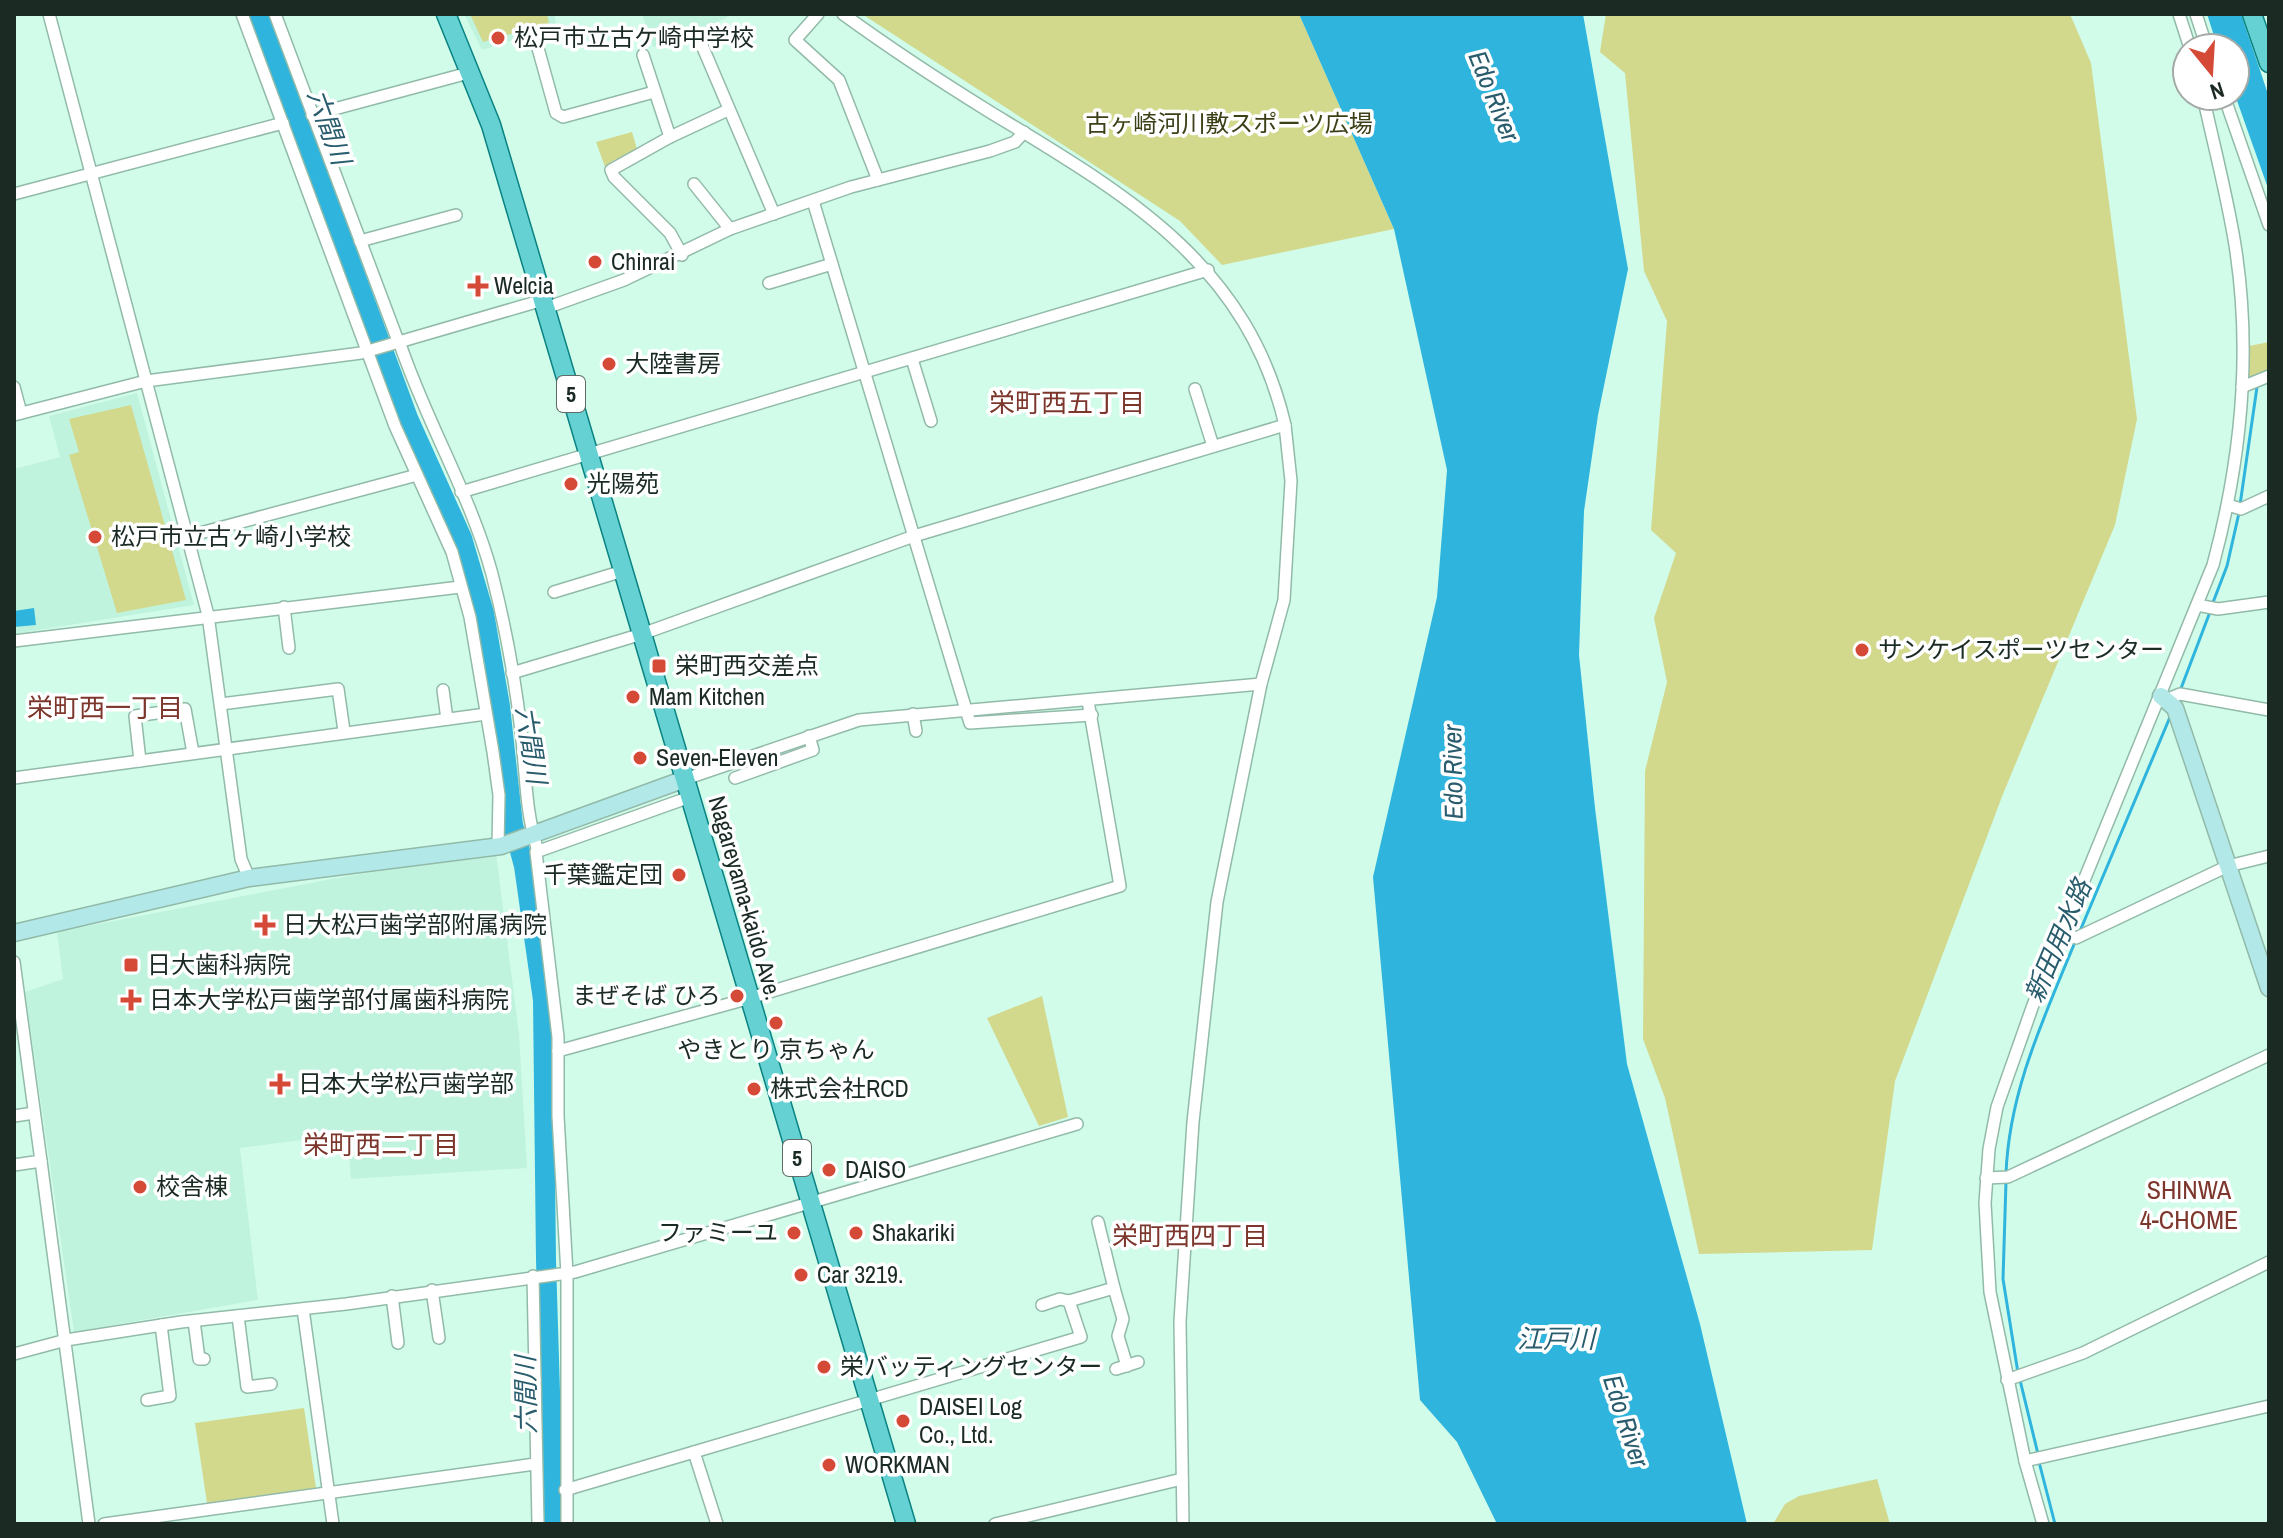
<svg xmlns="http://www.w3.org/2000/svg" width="2283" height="1538" font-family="'Archivo Narrow','Noto Sans JP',sans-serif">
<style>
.built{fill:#c0f3de}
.green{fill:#d2d98d}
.water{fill:#2fb5dd}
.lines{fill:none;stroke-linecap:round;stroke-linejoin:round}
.stream{stroke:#2fb5dd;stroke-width:3}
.river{stroke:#2fb5dd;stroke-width:20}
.street-casing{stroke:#92baa9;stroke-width:14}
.secondary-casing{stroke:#92baa9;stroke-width:19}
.primary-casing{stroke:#098382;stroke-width:21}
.street{stroke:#fff;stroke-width:11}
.secondary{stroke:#b2e8e8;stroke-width:16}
.primary{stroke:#66d1d2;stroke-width:18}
.poi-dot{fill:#d54937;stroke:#fff;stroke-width:3}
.labels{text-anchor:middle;stroke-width:7;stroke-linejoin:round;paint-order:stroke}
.shield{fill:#fff;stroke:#5f6b66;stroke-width:2}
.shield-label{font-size:22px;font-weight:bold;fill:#1b2b24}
.poi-label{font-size:24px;fill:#1b2b24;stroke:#fff;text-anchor:start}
.park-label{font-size:24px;fill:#3d3f16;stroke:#fff}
.street-label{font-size:24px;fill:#1b2b24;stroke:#fff}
.water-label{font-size:26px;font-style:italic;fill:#295c6d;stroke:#fff}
.neighbourhood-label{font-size:26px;fill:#7c362c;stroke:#fff}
</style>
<rect width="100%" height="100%" fill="#d2fcea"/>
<g class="built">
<path d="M464 14H555L556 26 482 50Z"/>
<path d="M642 14H733L680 42 653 47Z"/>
<path d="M137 393 194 605 14 634V469L60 457 49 416Z"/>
<path d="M496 852 519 1034 527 1168 351 1179 347 1134 240 1148 258 1300 74 1332 25 992 63 979 57 932 331 879Z"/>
</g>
<g class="green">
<path d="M470 14H547L549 23 483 42Z"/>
<path d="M862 14H1299L1394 229 1222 265 1180 221Z"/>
<path d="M1606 14H2070L2091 63 2137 419 2115 525 2003 794 1895 1081 1872 1250 1699 1254 1665 1098 1643 1039 1645 771 1667 682 1654 618 1676 553 1651 530 1667 321 1644 271 1625 73 1600 52Z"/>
<path d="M632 132 637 149 611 162 608 175 596 142Z"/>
<path d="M2269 342V369L2246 380 2249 346Z"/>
<path d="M131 405 186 600 117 613 69 455 79 452 69 419Z"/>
<path d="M1042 996 1068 1117 1039 1126 987 1018Z"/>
<path d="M304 1408 316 1488 207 1503 195 1423Z"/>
<path d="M1877 1479 1890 1524H1773L1785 1504 1799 1496Z"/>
</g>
<g class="water">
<path d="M1299 14H1583L1628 269 1598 415 1584 511 1579 655 1595 808 1627 1064 1700 1324 1747 1524H1497L1457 1442 1420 1400 1373 877 1437 597 1447 470 1394 229Z"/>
<path d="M2207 14H2241L2269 97V191L2235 95V48H2218Z"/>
<path d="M34 608 36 625 14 627V611Z"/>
</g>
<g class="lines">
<g class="stream">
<path d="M2240 505 2257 387"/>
<path d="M2212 605 2227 566 2239 513"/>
<path d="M2180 691 2210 612"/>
<path d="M2080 931 2170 717"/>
<path d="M2006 1174C2009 1091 2044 1018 2075 942"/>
<path d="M2006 1182 2003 1279 2018 1373"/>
<path d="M2020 1380 2038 1454"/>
<path d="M2039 1462 2055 1524"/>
</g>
<path class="river" d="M259 14 408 418 462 538 484 613 500 706 513 825 524 866 543 1000 546 1260 554 1524"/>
<g class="street-casing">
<g id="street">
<path d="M49 14 208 615 241 859 249 878"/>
<path d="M242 14 395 426 452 552 470 617 493 752 499 795 498 846"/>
<path d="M275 14 398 341"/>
<path d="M818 14 795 40 839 80 878 180"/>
<path d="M843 14C891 49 940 81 990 112 1123 193 1247 262 1285 425"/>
<path d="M2179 14 2190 48"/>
<path d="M2196 14 2207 48"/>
<path d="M536 41 556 113 563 117 654 92"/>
<path d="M701 43 774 214"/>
<path d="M643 55 670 137 611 170 614 177 670 233 682 255"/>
<path d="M2224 96 2269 225"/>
<path d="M312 115 472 72"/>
<path d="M670 137 728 110"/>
<path d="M694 184 730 229"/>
<path d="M14 194 283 123"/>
<path d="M813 201 970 723 1092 715"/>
<path d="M360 241 456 215"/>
<path d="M769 283 832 264"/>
<path d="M546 308 624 280 730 229 851 187 990 151 1015 142 1024 132"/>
<path d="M399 341C425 420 470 493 492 574 505 625 515 678 521 731 526 772 525 812 538 851"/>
<path d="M912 359 931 421"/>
<path d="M14 387 21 413"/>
<path d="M2242 387 2269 376"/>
<path d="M1195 389 1213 446"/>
<path d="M14 415 146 381 361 353 543 300"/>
<path d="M461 492 1208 270"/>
<path d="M2228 505 2241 509 2269 496"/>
<path d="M189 536 417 475"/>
<path d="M554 592 623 571"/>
<path d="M2197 605 2218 609 2269 602"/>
<path d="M284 607 289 648"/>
<path d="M14 641 460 587"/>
<path d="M512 673 642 634 914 536 1285 425 1291 481 1284 600 1261 684 1217 902 1193 1122 1180 1321 1183 1524"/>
<path d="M443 690 447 719"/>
<path d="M2168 699 2180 694 2269 710"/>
<path d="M221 704 338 689 344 731"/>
<path d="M913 714 916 731"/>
<path d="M140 761 135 716 185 709 193 753"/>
<path d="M14 778 486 714"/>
<path d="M735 778 813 750 809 736"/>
<path d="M685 779 859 720 1261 684"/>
<path d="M2062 932 2076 938 2228 866 2269 856"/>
<path d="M14 962 41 1161 14 1165"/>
<path d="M558 1051 743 1000 1120 886 1088 701"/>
<path d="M14 1116 34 1113"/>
<path d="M41 1161 89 1524"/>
<path d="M1986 1178 2008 1177 2269 1055"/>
<path d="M533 1276 538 1524"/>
<path d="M1114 1288 1123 1319 1118 1336 1127 1366"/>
<path d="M432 1290 439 1338"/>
<path d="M392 1296 398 1343"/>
<path d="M1042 1305 1060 1299 1069 1301"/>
<path d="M303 1309 333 1524"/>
<path d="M238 1316 247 1387 271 1384"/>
<path d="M194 1321 199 1359H204"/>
<path d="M14 1354 66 1340 181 1322 346 1304 575 1272 1077 1124"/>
<path d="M1116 1369 1138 1362"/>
<path d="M2007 1380 2083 1353 2269 1262"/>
<path d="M147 1400 170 1396 161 1325"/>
<path d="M2025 1461 2269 1406"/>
<path d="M565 1490 694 1452"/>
<path d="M104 1524 535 1464"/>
<path d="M567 1524V1274L558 1116V1037L536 852 690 797"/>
<path d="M717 1524 694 1452 1081 1337 1069 1301 1114 1288 1098 1222"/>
<path d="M995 1524 1182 1479"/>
<path d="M2043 1524 2025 1461 1990 1292 1985 1203 1989 1149 1997 1107 2033 1005 2213 565C2241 461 2252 352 2235 245 2227 195 2214 146 2203 96"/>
</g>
</g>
<g class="secondary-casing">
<g id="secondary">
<path d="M2161 696 2175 708 2269 988"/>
<path d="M14 933 249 878 501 846 685 779"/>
</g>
</g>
<g class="primary-casing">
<g id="primary">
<path d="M446 14 491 125 906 1524"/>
<path d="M2252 14 2269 63"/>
</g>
</g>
<use href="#street" class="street"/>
<use href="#secondary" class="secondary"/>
<use href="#primary" class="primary"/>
</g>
<g class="poi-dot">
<circle cx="498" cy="38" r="8"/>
<circle cx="595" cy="262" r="8"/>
<path d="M474 274h8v8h8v8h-8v8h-8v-8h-8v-8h8z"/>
<circle cx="609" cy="364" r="8"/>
<circle cx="571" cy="484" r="8"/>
<circle cx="95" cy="537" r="8"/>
<circle cx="1862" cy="650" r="8"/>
<rect x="651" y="658" width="16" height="16" rx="4"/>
<circle cx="633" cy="697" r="8"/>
<circle cx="640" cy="758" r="8"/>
<circle cx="679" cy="875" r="8"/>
<path d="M261 913h8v8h8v8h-8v8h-8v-8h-8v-8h8z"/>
<rect x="123" y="957" width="16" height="16" rx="4"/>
<circle cx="737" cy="996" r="8"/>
<path d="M127 988h8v8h8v8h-8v8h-8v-8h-8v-8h8z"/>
<circle cx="776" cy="1023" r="8"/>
<path d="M276 1072h8v8h8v8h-8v8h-8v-8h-8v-8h8z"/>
<circle cx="754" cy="1089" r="8"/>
<circle cx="829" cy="1170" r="8"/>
<circle cx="140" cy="1187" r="8"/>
<circle cx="794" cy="1233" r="8"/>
<circle cx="856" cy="1233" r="8"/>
<circle cx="801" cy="1275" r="8"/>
<circle cx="824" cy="1367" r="8"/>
<circle cx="903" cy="1421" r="8"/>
<circle cx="829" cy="1465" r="8"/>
</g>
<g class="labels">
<g class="shield">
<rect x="557" y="376" width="28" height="36" rx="6"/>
<rect x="783" y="1140" width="28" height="36" rx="6"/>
</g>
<g class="shield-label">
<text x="571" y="402">5</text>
<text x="797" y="1166">5</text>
</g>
<g class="poi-label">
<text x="514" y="46">松戸市立古ケ崎中学校</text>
<text x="611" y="270">Chinrai</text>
<text x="494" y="294">Welcia</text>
<text x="625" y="372">大陸書房</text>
<text x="587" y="492">光陽苑</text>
<text x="111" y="545">松戸市立古ヶ崎小学校</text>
<text x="1878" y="658">サンケイスポーツセンター</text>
<text x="675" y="674">栄町西交差点</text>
<text x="649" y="705">Mam Kitchen</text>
<text x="656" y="766">Seven-Eleven</text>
<text x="663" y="883" text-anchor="end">千葉鑑定団</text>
<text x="283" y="933">日大松戸歯学部附属病院</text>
<text x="147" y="973">日大歯科病院</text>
<text x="721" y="1004" text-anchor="end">まぜそば ひろ</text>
<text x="149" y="1008">日本大学松戸歯学部付属歯科病院</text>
<text x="776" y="1058" text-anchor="middle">やきとり 京ちゃん</text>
<text x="298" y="1092">日本大学松戸歯学部</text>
<text x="770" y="1097">株式会社RCD</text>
<text x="845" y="1178">DAISO</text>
<text x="156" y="1195">校舎棟</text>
<text x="778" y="1241" text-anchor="end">ファミーユ</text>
<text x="872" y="1241">Shakariki</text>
<text x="817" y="1283">Car 3219.</text>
<text x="840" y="1375">栄バッティングセンター</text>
<text x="919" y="1415">DAISEI Log<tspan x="919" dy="28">Co., Ltd.</tspan></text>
<text x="845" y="1473">WORKMAN</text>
</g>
<g class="park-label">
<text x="1229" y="132">古ヶ崎河川敷スポーツ広場</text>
</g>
<g class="street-label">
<text transform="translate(745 898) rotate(74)" y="8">Nagareyama-kaido Ave.</text>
</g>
<g class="water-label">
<text transform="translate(1494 96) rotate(68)" y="9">Edo River</text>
<text transform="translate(329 127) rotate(70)" y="9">六間川</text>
<text transform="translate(531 745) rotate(81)" y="9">六間川</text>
<text transform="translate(1453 772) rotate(-91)" y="9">Edo River</text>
<text transform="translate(2058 941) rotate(-67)" y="9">新田用水路</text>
<text x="1556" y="1348">江戸川</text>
<text transform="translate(526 1395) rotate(-91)" y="9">六間川</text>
<text transform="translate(1626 1421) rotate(72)" y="9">Edo River</text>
</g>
<g class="neighbourhood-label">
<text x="1067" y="412">栄町西五丁目</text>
<text x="105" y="717">栄町西一丁目</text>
<text x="381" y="1154">栄町西二丁目</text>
<text x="2189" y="1199">SHINWA<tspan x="2189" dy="30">4-CHOME</tspan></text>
<text x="1190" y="1245">栄町西四丁目</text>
</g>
</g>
<rect width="2283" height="1538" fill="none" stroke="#1b2b24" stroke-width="32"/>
<g transform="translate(2211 72) rotate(162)"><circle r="38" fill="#ffffff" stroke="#a4aaa7" stroke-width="2"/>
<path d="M0-6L14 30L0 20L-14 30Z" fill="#d54937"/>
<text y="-12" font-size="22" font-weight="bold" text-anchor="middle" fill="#1b2b24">N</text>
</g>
</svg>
